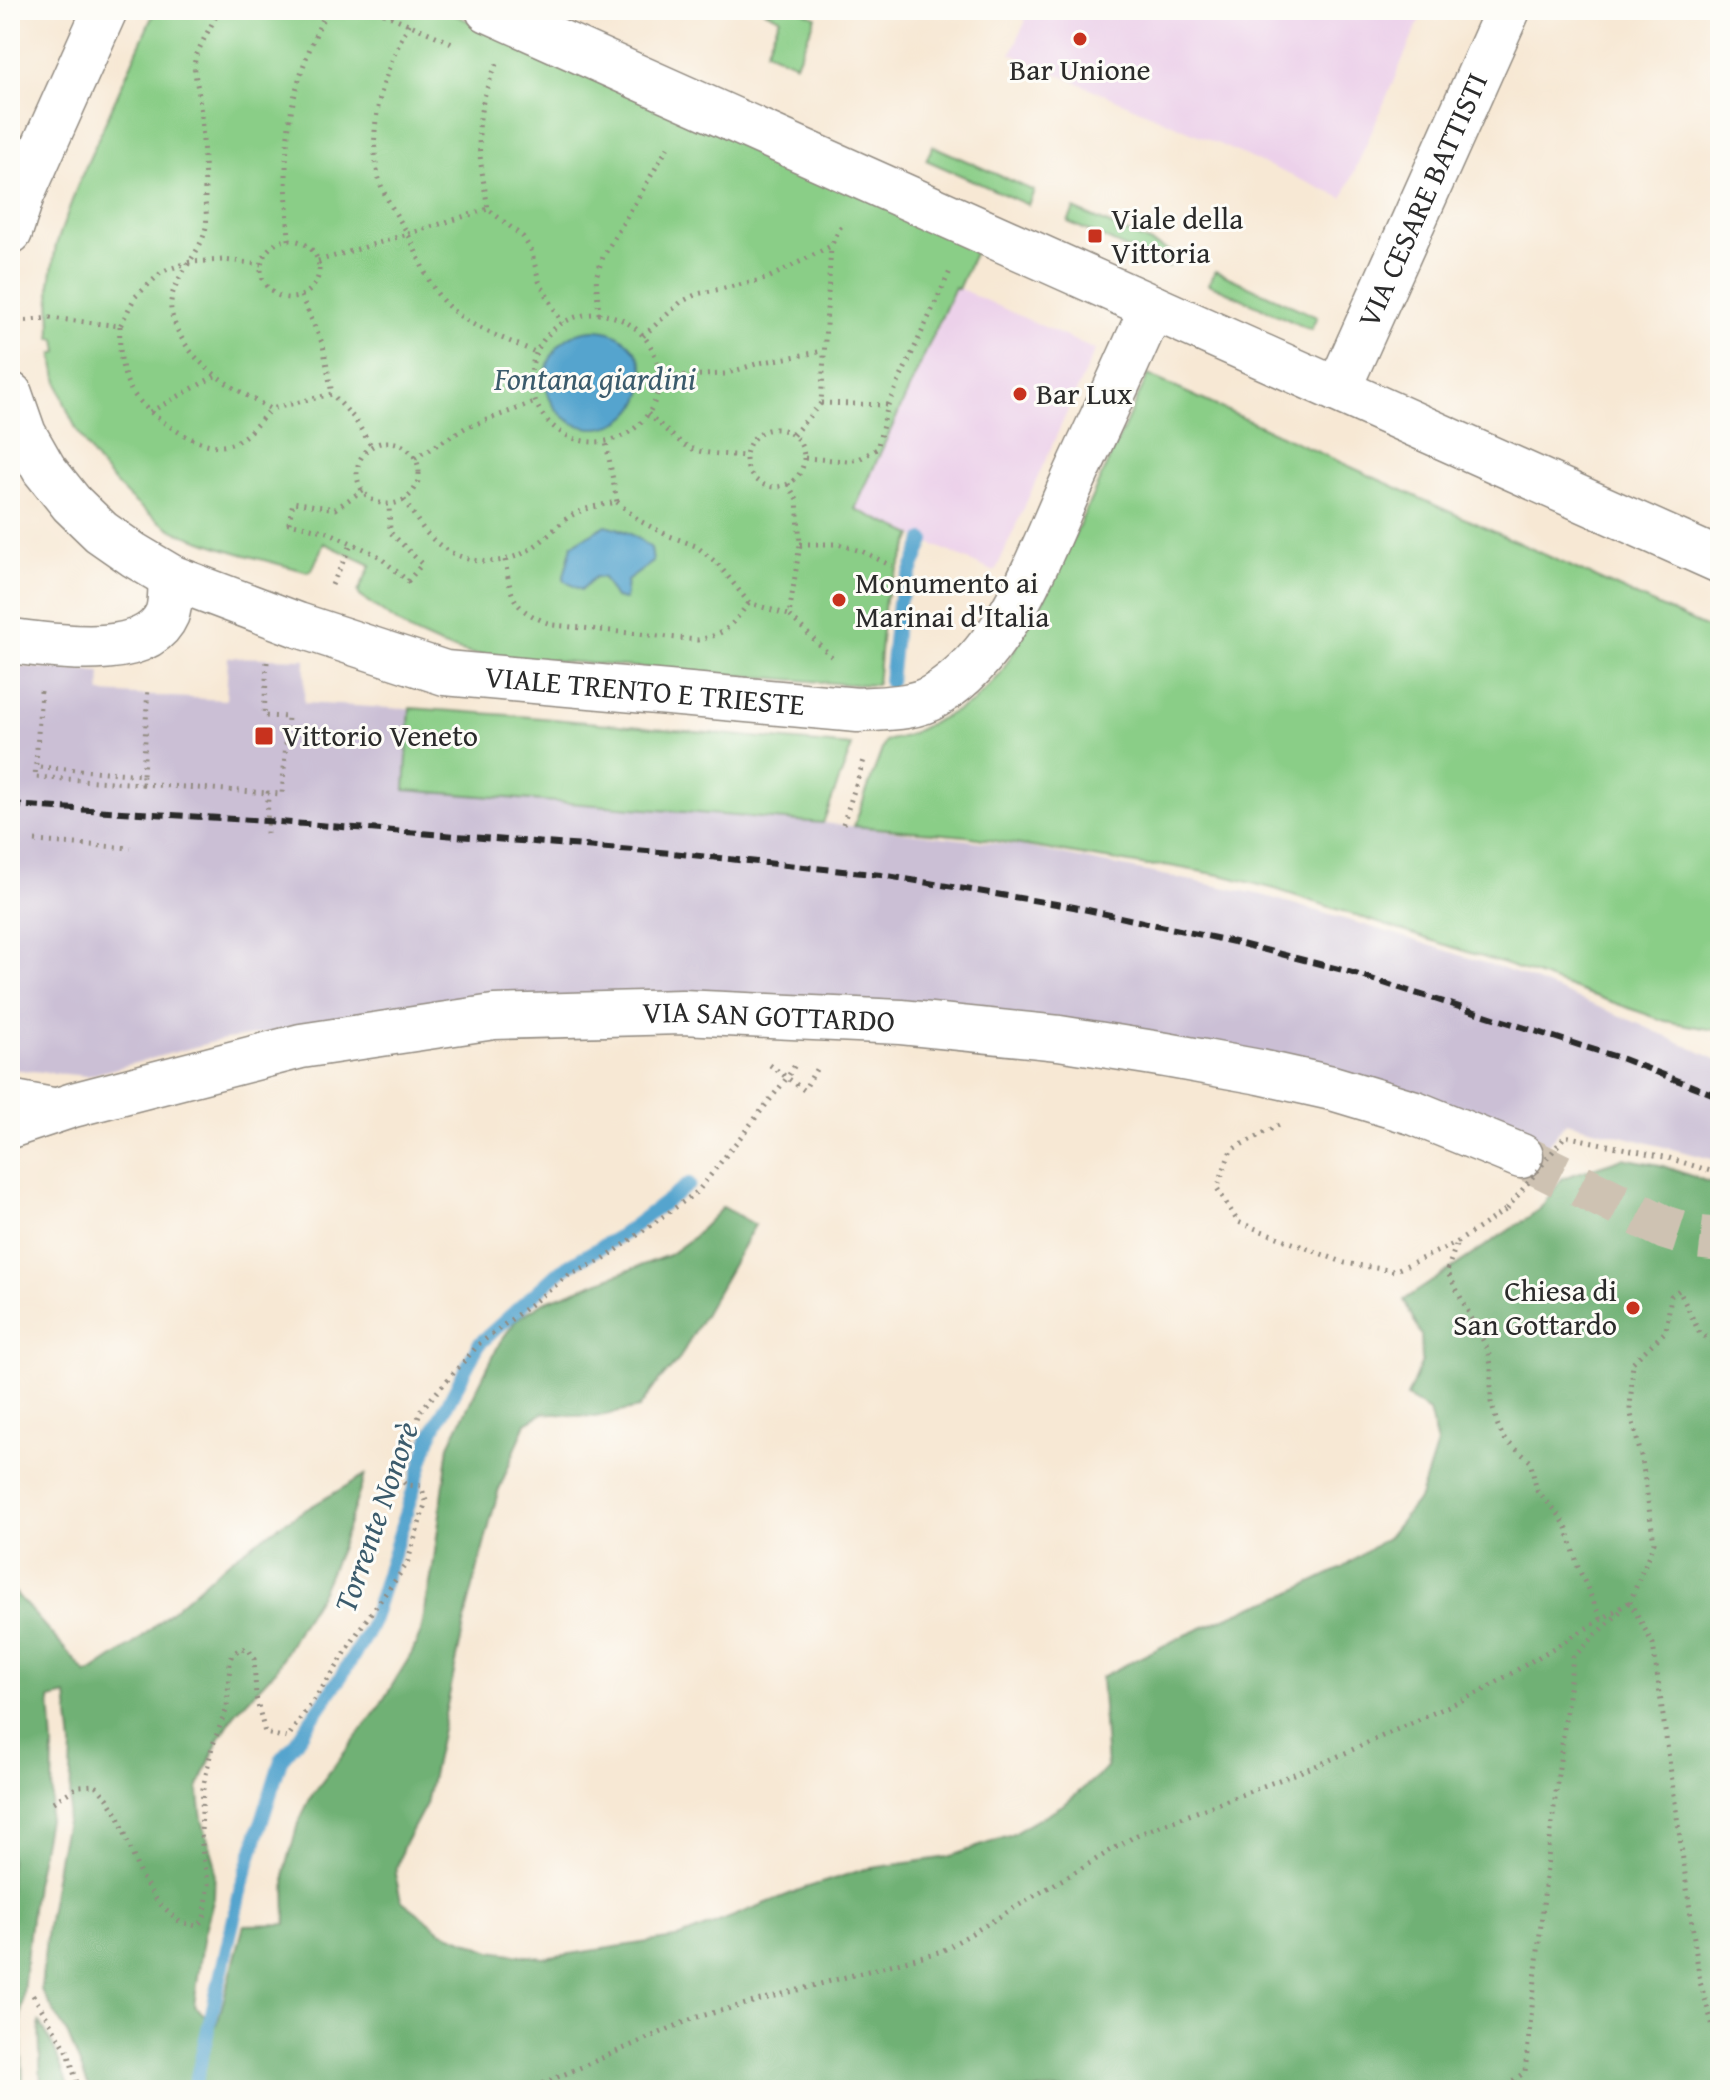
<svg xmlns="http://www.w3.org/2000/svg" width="1730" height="2100" font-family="'Gentium Book Plus',serif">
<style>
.built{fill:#ecd1ea}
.industrial{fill:#cbbfd5}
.green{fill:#8ace87;stroke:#5a7c59;stroke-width:2}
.forest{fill:#6fb174;stroke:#4d6e50;stroke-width:2}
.water{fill:#54a4ce;stroke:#40687c;stroke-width:2}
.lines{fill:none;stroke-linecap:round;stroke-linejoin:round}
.stream{stroke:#54a4ce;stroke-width:14}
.minor-tunnel{stroke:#cec2b2;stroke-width:44;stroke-dasharray:44 22;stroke-linecap:butt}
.service-casing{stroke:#918a80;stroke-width:31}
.minor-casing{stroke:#918a80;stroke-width:47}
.tertiary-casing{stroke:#918a80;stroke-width:47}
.path{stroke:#918a80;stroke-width:5;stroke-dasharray:2 6;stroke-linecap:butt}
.service{stroke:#fff;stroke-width:28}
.minor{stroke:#fff;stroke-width:44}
.tertiary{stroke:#fff;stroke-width:44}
.rail{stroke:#2b2b2b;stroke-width:6;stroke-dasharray:12 6;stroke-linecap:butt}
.path-bridge{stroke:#918a80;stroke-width:5;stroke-dasharray:2 6;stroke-linecap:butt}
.poi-dot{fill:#c8321e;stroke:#fdfcf7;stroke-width:3}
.labels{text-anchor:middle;stroke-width:6;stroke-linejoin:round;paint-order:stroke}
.poi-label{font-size:30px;fill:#2b2b2b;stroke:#fdfcf7;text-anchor:start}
.street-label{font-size:30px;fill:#2b2b2b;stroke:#fdfcf7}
.water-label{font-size:32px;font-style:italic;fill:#3b5b6c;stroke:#fdfcf7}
</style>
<rect width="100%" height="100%" fill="#fdfcf7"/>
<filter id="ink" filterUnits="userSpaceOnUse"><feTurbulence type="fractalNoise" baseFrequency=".0125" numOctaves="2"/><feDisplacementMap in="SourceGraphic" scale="16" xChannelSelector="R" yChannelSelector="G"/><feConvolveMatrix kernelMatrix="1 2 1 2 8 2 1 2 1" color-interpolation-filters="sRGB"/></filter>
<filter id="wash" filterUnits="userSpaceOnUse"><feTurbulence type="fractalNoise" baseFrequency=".006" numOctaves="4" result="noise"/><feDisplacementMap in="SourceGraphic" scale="32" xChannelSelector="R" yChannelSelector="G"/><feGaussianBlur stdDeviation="1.8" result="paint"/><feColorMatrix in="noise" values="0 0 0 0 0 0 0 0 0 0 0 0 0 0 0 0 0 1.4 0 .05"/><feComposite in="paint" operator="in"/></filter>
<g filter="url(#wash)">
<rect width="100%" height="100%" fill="#f7e8d4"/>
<g class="built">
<path d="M1003 10H1424L1343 198 1011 54 1026 20Z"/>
<path d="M956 287 1095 350 995 572 855 510Z"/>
</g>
<path class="industrial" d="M228 657 305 659 304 703 508 715 703 813 823 823 1019 846 1262 895 1395 934 1515 973 1628 1019 1720 1061V1161L1566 1122 1545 1148 1481 1120 1265 1059 386 1015 220 1040 87 1076 10 1069V666L101 672 100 693 226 700Z"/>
<g class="green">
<path d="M155 10H444L977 247 958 289 955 287 855 509 913 535 885 599 877 685 846 684 472 654 440 645 411 632 360 596 358 592 371 565 324 543 312 570 308 572C273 562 236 554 202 541 193 538 182 535 173 530 112 494 60 426 53 354L58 352 56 339 51 338 50 283 56 245 78 184Z"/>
<path d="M763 10H800L816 17 796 64 766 51 780 18Z"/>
<path d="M933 146 1034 191 1028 205 926 160Z"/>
<path d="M1074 209 1176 254 1169 267 1068 222Z"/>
<path d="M1215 271 1317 317 1311 330 1209 284Z"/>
<path d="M1148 375 1720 634V1031L1665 1021 1516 968 1275 889 1225 876 1165 865 1148 866 966 836 854 826 885 741 906 736 972 703 1000 675 1051 586Z"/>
<path d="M410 708 508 715 852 746 823 823 405 790Z"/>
</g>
<g class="forest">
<path d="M1623 1158 1660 1165 1720 1186V2090H90L68 2035 41 1990 47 1927 59 1854 70 1803 72 1746 67 1695 50 1699 53 1746 52 1800 35 1884 26 1960 21 2017 23 2090H10V1587L86 1673 91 1672 136 1642 230 1560 283 1523 365 1475 341 1547 322 1591 301 1624 276 1670 237 1711 218 1741 198 1788 202 1819 215 1863 214 1898 204 1933 194 2006 217 2025 244 1925 286 1924 285 1872 298 1823 312 1795 377 1710 412 1653 421 1632 433 1567 449 1445 500 1342 517 1319 544 1302 669 1255 691 1239 723 1207 755 1225 678 1361 658 1382 639 1408 595 1417 544 1413 526 1423 498 1492 469 1602 426 1804 403 1847 395 1874 401 1900 443 1932 491 1951 544 1958 681 1937 802 1889 865 1869 948 1857 1009 1836 1066 1803 1107 1768 1101 1677 1179 1638 1241 1611 1288 1594 1342 1568 1388 1537 1420 1497 1437 1444 1429 1411 1407 1397 1422 1361 1421 1335 1404 1300 1539 1210 1562 1178Z"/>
<path d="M39 2021 52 2043 70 2090H41Z"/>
</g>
<g class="water">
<circle cx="595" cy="379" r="49"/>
<path d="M606 525C624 529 637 536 651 548L653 562 627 581 625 600 615 598 603 578 595 577 581 590 563 580 572 545Z"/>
</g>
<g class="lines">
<g class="stream">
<path d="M890 682 898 604 924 540"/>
<path d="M194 2090 241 1888 281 1760 293 1746 342 1675 370 1628 430 1437 479 1344 561 1270 623 1234 689 1184"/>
</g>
</g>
</g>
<g filter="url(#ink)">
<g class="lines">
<path class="minor-tunnel" d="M1521 1156 1666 1228 1694 1237 1720 1240"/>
<g class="service-casing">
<path id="service" d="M10 1094 64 1104"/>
</g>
<g class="minor-casing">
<g id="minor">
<path d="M10 232 22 195 105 10"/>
<path id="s1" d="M1338 390 1508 10"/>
<path id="s2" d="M10 394 24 434 44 469 72 504 101 532 134 555 171 577 298 625 445 673 858 710C883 708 914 709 935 696 1007 653 1038 558 1071 485 1098 426 1126 367 1152 307"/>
<path d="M10 641C51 645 146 663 167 614 171 604 170 588 171 577"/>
<path id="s3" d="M10 1126 73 1105 301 1046 494 1017 682 1012 901 1022 1059 1038 1166 1055 1260 1072 1332 1088 1415 1113 1521 1156"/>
</g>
</g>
<g class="tertiary-casing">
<path id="tertiary" d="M488 10 1720 561"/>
</g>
<g class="path">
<path d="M219 10C214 21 197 50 195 60 193 70 198 86 199 96 203 131 205 166 205 201 206 210 208 222 205 231 198 260 164 284 172 315 185 363 231 387 271 409L332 394 354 418 372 447"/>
<path d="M376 10 452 43"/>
<path d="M409 24C384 70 366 126 379 179 384 197 398 217 408 234L488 209"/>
<path d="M497 64C470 119 479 152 488 209L523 237 531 250 539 281 562 323"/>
<circle cx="290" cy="269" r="29"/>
<path d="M289 240C287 205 284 169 288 134 292 91 308 49 327 10"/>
<path d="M318 261 408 234C419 257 428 287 447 305 470 328 506 339 535 352"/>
<path d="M301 296 323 345 332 394"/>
<circle cx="595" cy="378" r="64"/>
<path d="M599 314 596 277 603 257 671 142"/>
<path d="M10 322 50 318 120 326 135 297 163 271 190 262 224 260 261 264"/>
<path d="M120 326C119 347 120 369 130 388 142 412 200 453 228 445 245 441 259 421 271 409"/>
<path d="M643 336 681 302 697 294 766 279 831 246 843 222"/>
<path d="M659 377 725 374 759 363 824 351"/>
<path d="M821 403 888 405"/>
<path d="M150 412 215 376"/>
<path d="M648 414C661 425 673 438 688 447 704 455 727 454 745 456"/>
<circle cx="775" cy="458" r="29"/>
<path d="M793 435 821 403 831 247"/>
<circle cx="388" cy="473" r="31"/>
<path d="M415 458 465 428 535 402"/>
<path d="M805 458 847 461 859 459 877 449 888 405 951 269"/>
<path d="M788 484 797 500 800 544 789 615 833 658"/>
<path d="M363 490 335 509 293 502 289 523 328 532 377 555 408 581 422 564 390 532 389 504"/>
<path d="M404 500C411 510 417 521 425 531 453 565 501 572 536 545 548 537 557 525 569 517 583 508 601 505 617 502L606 442"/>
<path d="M617 502 640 521 667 535 696 546 718 564 749 603 789 615"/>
<path d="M800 544H838L861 551 892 566"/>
<path d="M505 560C512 601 512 609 553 625L697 640C728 634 730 626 749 603"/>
<path d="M332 585 352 543"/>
<path d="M267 662 264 716 288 717 282 794 268 793 267 834"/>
<path d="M41 691 35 777 142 784 143 775"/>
<path d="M40 767 143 775 148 687"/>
<path d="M142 784 268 793"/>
<path d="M843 824 865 757"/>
<path d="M35 841 131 848"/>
<path d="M770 1065 804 1090 818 1066"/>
<path d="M1279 1125 1231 1150 1217 1188 1238 1222 1345 1263 1394 1271 1456 1243 1507 1209"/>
<path d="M1669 1158 1720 1174"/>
<path d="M1456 1245 1447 1271 1488 1350 1491 1365V1402L1498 1426 1504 1439 1530 1461 1537 1491 1557 1512 1567 1528 1578 1567 1601 1619"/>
<path d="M1720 1345 1700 1334 1679 1290 1671 1296 1666 1331 1633 1362 1630 1410 1642 1460 1654 1542 1630 1602 1653 1644 1700 1982 1720 2050"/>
<path d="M53 1802 79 1786 95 1785 108 1799 119 1817 140 1875 158 1902 180 1922 197 1926 204 1918 209 1884 203 1857 201 1833 203 1788 212 1747 227 1708 230 1663 233 1654 241 1648 249 1650 254 1659 256 1697 265 1733 287 1738 334 1671 363 1624 407 1564 426 1501 421 1486 406 1485 398 1476 421 1410 479 1344 569 1275 603 1260 698 1191 787 1078 795 1065"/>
<path d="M33 1995 68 2052 79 2090"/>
<path d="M528 2090 694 2018 942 1951 1137 1835 1323 1763 1482 1691 1630 1602"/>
<path d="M1500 2090 1525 2072 1551 1831 1573 1657 1624 1608"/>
</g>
<use href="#service" class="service"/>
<use href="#minor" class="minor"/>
<use href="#tertiary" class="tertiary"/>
<path class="rail" d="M10 805 267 821 672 853 881 875 1074 907 1234 942 1343 970 1623 1059 1720 1097"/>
<path class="path-bridge" d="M1507 1209 1565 1136 1669 1158"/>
</g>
</g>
<g class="poi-dot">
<circle cx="1080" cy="39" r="8"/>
<rect x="1087" y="228" width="16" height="16" rx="4"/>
<circle cx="1020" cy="394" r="8"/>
<circle cx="839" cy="600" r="8"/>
<rect x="254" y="726" width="20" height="20" rx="4"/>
<circle cx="1633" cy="1308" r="8"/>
</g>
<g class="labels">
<g class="poi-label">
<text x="1080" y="80" text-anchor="middle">Bar Unione</text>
<text x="1111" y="229">Viale della<tspan x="1111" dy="34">Vittoria</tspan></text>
<text x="1036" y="404">Bar Lux</text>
<text x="855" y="593">Monumento ai<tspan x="855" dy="34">Marinai d'Italia</tspan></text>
<text x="282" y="746">Vittorio Veneto</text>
<text x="1617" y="1301" text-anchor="end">Chiesa di<tspan x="1617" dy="34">San Gottardo</tspan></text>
</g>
<g class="street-label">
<text dy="10" stroke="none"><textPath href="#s1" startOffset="208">VIA CESARE BATTISTI</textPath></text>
<text dy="10" stroke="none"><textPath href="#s2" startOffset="742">VIALE TRENTO E TRIESTE</textPath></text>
<text dy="10" stroke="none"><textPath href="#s3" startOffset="772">VIA SAN GOTTARDO</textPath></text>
</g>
<g class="water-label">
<text x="595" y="390">Fontana giardini</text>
<text transform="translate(376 1517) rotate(-71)" y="11">Torrente Nonorè</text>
</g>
</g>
<rect width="1730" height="2100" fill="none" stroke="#fdfcf7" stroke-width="40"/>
</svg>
